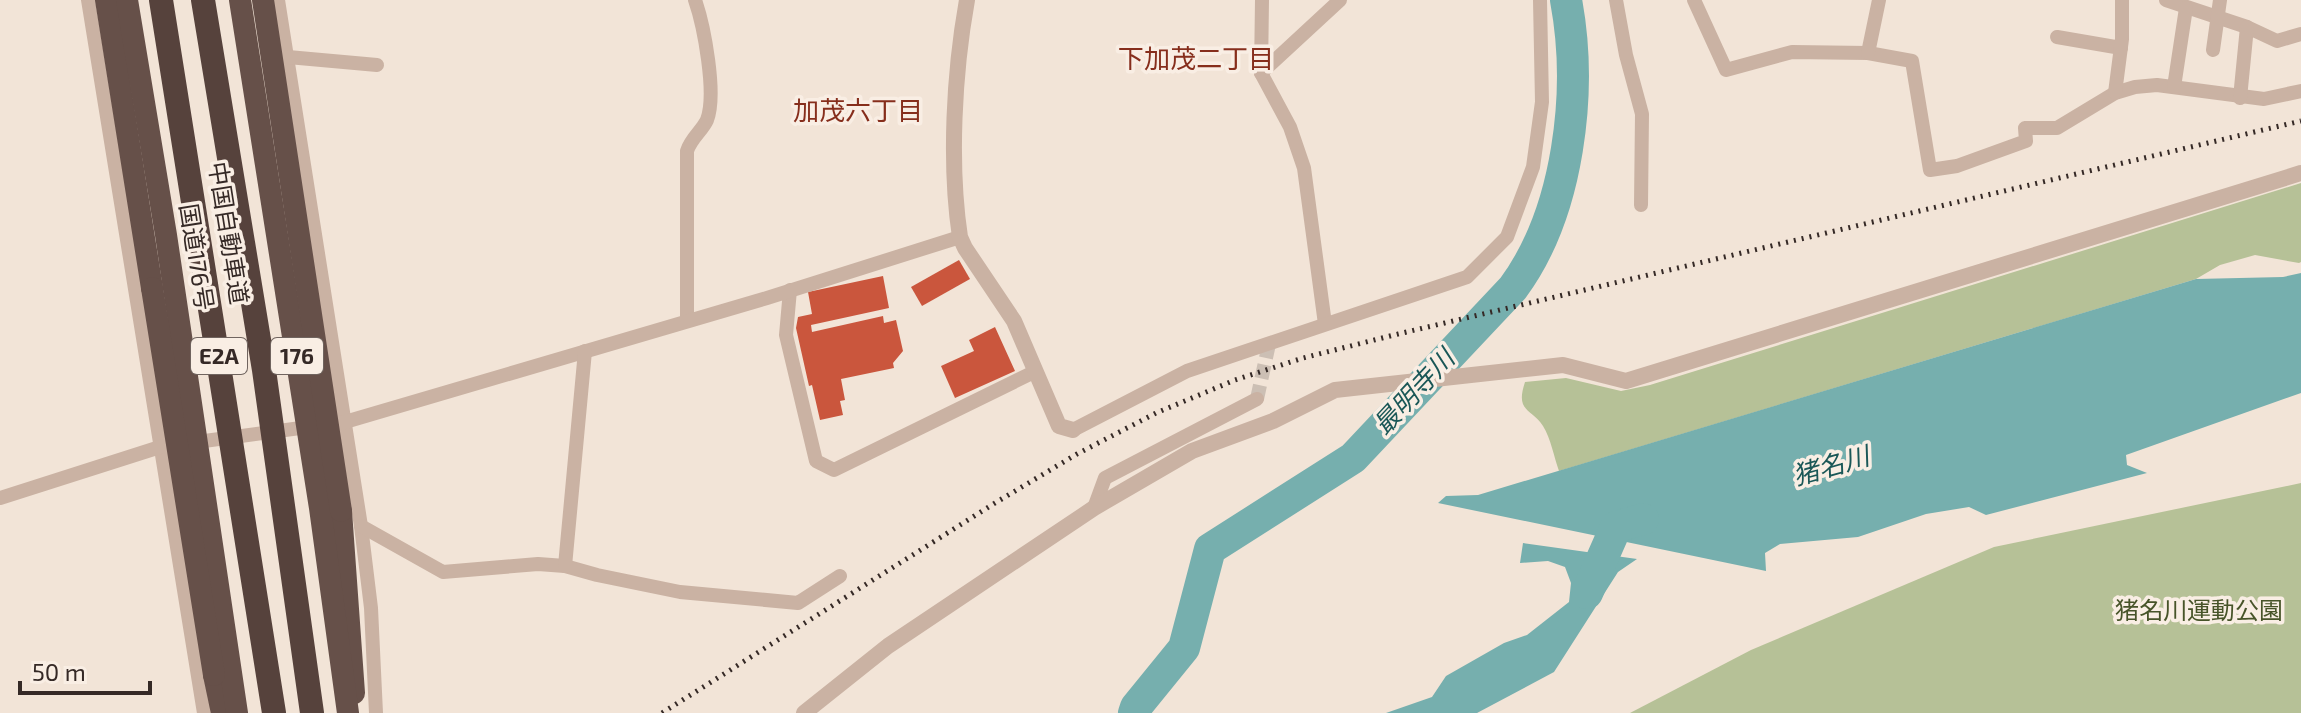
<svg xmlns="http://www.w3.org/2000/svg" width="2301" height="713" font-family="'Exo 2','Noto Sans JP',sans-serif">
<style>
.green{fill:#b6c197}
.water{fill:#76afae}
.lines{fill:none;stroke-linecap:round;stroke-linejoin:round}
.river{stroke:#76afae;stroke-width:32}
.building{fill:#ca563d}
.minor-tunnel{stroke:#ccbfb4;stroke-width:14;stroke-dasharray:14 7;stroke-linecap:butt}
.minor{stroke:#cab2a3;stroke-width:14}
.tertiary{stroke:#cab2a3;stroke-width:16}
.trunk{stroke:#665049;stroke-width:22}
.rail{stroke:#352926;stroke-width:5;stroke-dasharray:2 6;stroke-linecap:butt}
.trunk-bridge{stroke:#665049;stroke-width:22}
.motorway-bridge{stroke:#56423c;stroke-width:24}
.labels{text-anchor:middle;stroke-width:7;stroke-linejoin:round;paint-order:stroke}
.shield{fill:#f9eee4;stroke:#70645f;stroke-width:2}
.shield-label{font-size:22px;font-weight:bold;fill:#352926}
.street-label{font-size:24px;fill:#352926;stroke:#f9eee4}
.park-label{font-size:24px;fill:#475429;stroke:#f9eee4}
.neighbourhood-label{font-size:26px;fill:#862e1c;stroke:#f9eee4}
.water-label{font-size:26px;font-style:italic;fill:#1a5757;stroke:#f9eee4}
</style>
<rect width="100%" height="100%" fill="#f2e4d7"/>
<g class="green">
<path d="M2301 183V262L2299 263 2255 255 2220 265 2196 279 1559 471C1554 457 1551 439 1543 426 1531 408 1515 412 1525 382L1566 378 1621 391 1650 385Z"/>
<path d="M2301 483V713H1630L1751 650 1994 547Z"/>
</g>
<g class="water">
<path d="M2301 273V393L2126 455 2127 465 2147 473 1986 515 1969 507 1926 514 1858 537 1780 544 1765 553 1766 571 1438 503 1446 496 1478 495 2196 279 2283 277Z"/>
<path d="M1523 543 1637 559 1618 572 1554 672 1477 713H1386L1432 697 1446 676 1504 643 1527 635 1569 602 1571 583 1565 567 1548 561 1520 563Z"/>
</g>
<g class="lines">
<g class="river">
<path d="M1587 593 1616 527 1643 519"/>
<path d="M1134 713 1136 707 1184 648 1210 549 1353 458 1513 288C1569 212 1583 91 1566 0"/>
</g>
</g>
<g class="building">
<path d="M959 260 970 279 922 306 911 287Z"/>
<path d="M883 276 889 308 811 325 812 332 883 316 884 323 896 320 903 351 893 363 894 368 841 379 845 400 840 401 843 415 820 420 812 385 809 386 796 328 798 317 812 314 808 292Z"/>
<path d="M995 327 1015 371 955 398 941 366 974 351 969 340Z"/>
</g>
<g class="lines">
<path class="minor-tunnel" d="M1257 399 1269 344"/>
<g class="minor">
<path d="M88 0 204 713"/>
<path d="M278 0 361 526 371 608 376 713"/>
<path d="M1262 0 1261 73 1290 127 1304 168 1325 324"/>
<path d="M1616 0 1626 55 1642 114 1641 205"/>
<path d="M1694 0 1726 70 1792 52 1868 53 1912 61 1930 170 1957 166 2026 141 2025 128H2057L2115 93 2135 87 2157 85 2264 99 2301 91"/>
<path d="M2166 0 2247 27 2277 41 2301 34"/>
<path d="M2057 37 2121 48"/>
<path d="M2213 50 2220 0"/>
<path d="M1868 53 1879 0"/>
<path d="M288 57 377 65"/>
<path d="M1261 73 1340 0"/>
<path d="M2174 87 2186 8"/>
<path d="M2115 93 2122 39V0"/>
<path d="M2240 98 2247 27"/>
<path d="M790 290 786 335 816 461 834 470 1034 372"/>
<path d="M687 321V151C691 138 702 131 707 120 717 94 704 26 695 0"/>
<path d="M1073 430 1187 371 1467 277 1507 237 1533 167 1542 102 1540 0"/>
<path d="M0 498 160 447 345 422 767 298 960 237"/>
<path d="M1094 508 1105 478 1257 399"/>
<path d="M361 526 443 572 538 564 565 566 597 575 680 592 798 603 840 576"/>
<path d="M565 566 585 351"/>
</g>
<g class="tertiary">
<path d="M967 0C954 72 949 164 960 237L965 248 1014 321 1059 426 1073 430"/>
<path d="M804 713 888 646 1094 508 1192 451 1273 421 1335 390 1563 365 1626 381 2301 173"/>
</g>
<g class="trunk">
<path d="M106 0 152 288"/>
<path d="M341 511 354 693"/>
<path d="M214 675 222 713"/>
</g>
<path class="rail" d="M662 713 995 503 1077 454 1156 413 1235 380 1303 358 1398 334 2301 121"/>
<g class="trunk-bridge">
<path d="M127 0 166 235 237 713"/>
<path d="M240 0 320 508 348 713"/>
<path d="M263 0 341 511"/>
<path d="M152 288 214 675"/>
</g>
<g class="motorway-bridge">
<path d="M161 0 274 713"/>
<path d="M203 0 264 370 312 713"/>
</g>
</g>
<g class="labels">
<g class="shield">
<rect x="191" y="338" width="56" height="36" rx="6"/>
<rect x="271" y="338" width="52" height="36" rx="6"/>
</g>
<g class="shield-label">
<text x="219" y="364">E2A</text>
<text x="297" y="364">176</text>
</g>
<g class="street-label">
<text transform="translate(228 233) rotate(81)" y="8">中国自動車道</text>
<text transform="translate(196 257) rotate(81)" y="8">国道176号</text>
</g>
<g class="park-label">
<text x="2199" y="619">猪名川運動公園</text>
</g>
<g class="neighbourhood-label">
<text x="1196" y="68">下加茂二丁目</text>
<text x="858" y="120">加茂六丁目</text>
</g>
<g class="water-label">
<text transform="translate(1414 392) rotate(-47)" y="9">最明寺川</text>
<text transform="translate(1831 466) rotate(-16)" y="9">猪名川</text>
</g>
</g>
<path d="M20 681v12h130v-12" fill="none" stroke="#352926" stroke-width="4"/>
<text x="32" y="681" font-size="24" fill="#352926" stroke="#f9eee4" stroke-width="6" paint-order="stroke">50 m</text>
</svg>
